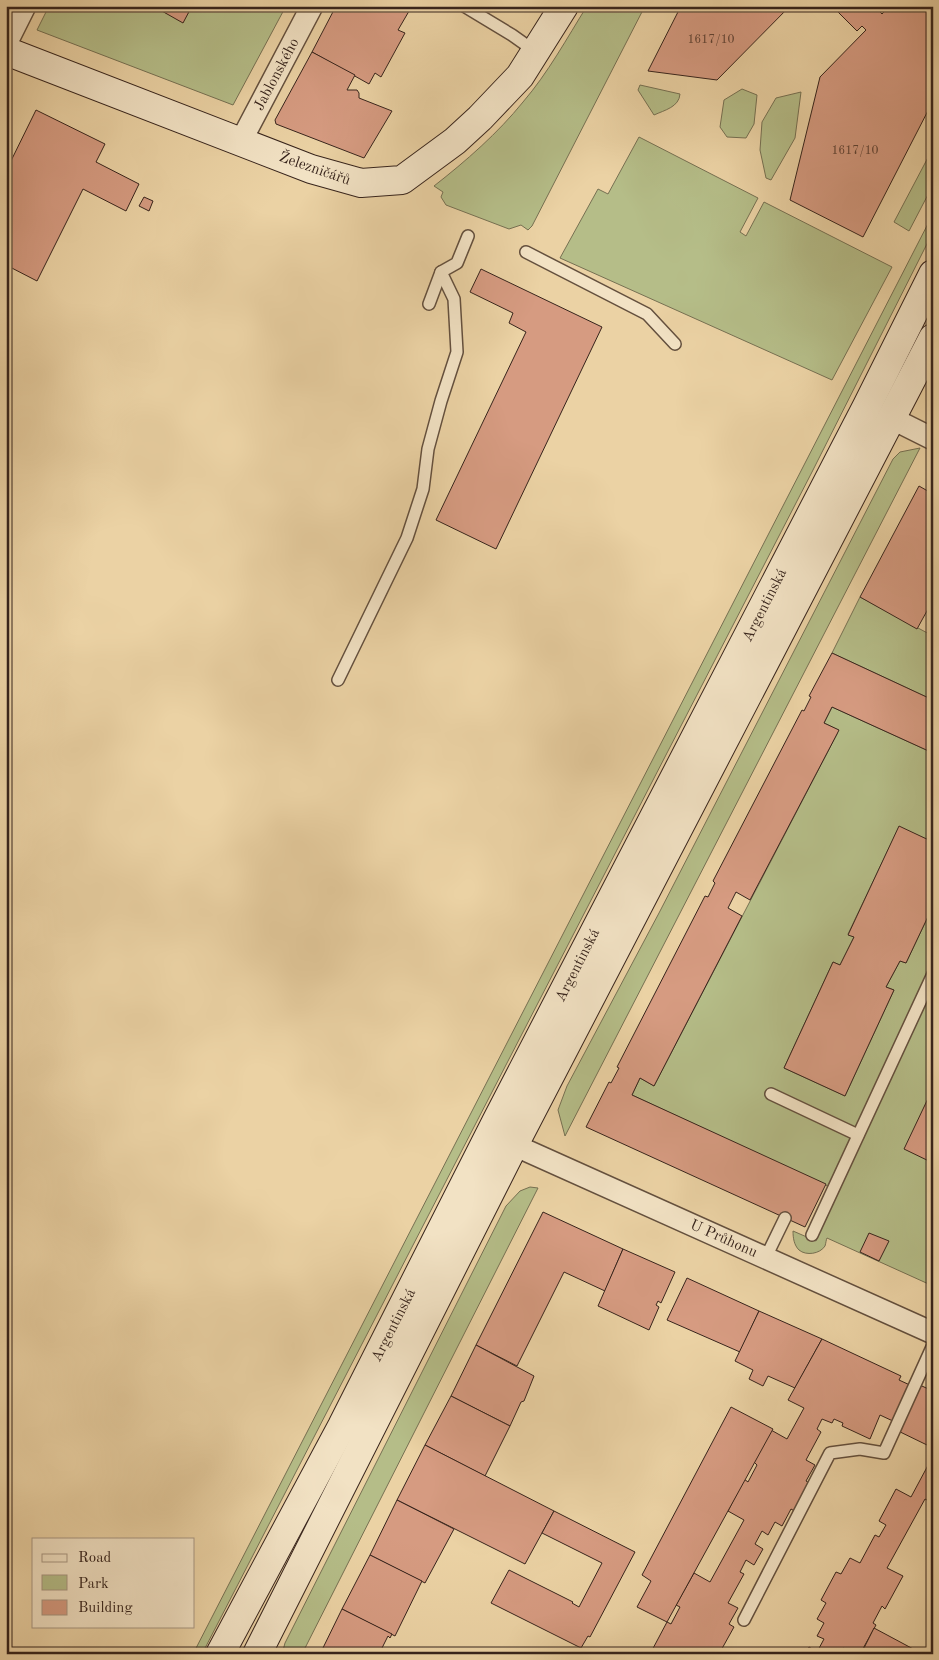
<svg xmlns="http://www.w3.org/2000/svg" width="939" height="1660" font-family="'Old Standard TT',serif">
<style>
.green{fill:#b5bd88;stroke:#767052}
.building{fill:#d69b81;stroke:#37241c}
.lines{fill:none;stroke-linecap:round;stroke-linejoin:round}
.lane-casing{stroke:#64503e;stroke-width:14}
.street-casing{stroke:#64503e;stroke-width:24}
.secondary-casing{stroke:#37241c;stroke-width:30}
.lane{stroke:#f2e2c4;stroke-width:11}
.street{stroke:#f2e2c4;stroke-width:21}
.secondary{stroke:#f2e2c4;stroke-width:28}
.labels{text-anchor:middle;stroke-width:5;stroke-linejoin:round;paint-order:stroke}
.number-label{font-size:12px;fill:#5f4235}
.street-label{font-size:15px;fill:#37241c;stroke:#f2e2c4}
</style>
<rect width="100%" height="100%" fill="#ebd2a4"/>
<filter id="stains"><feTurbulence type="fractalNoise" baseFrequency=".004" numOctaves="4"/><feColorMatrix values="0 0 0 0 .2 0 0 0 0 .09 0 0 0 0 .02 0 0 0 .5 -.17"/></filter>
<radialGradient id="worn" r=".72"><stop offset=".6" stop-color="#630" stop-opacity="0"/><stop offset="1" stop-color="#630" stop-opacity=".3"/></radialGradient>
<g class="green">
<path d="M49 6H153L183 22 192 6H286L233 105 37 30Z"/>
<path d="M587 6H645L532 226 528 230 521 225 509 229 446 205 441 197 443 192 434 186C466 161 498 133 523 102 548 73 567 38 587 6Z"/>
<path d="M640 85 680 94C679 107 665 110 654 115L638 90Z"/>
<path d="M742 89 757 95 754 124 746 138 727 137 720 127 724 100Z"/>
<path d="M801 92 795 138 771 180 766 178 760 150 762 122 776 98Z"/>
<path d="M639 137 758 198 740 232 746 236 764 202 892 267 832 380 560 258 598 189 608 194Z"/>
<path d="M933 148V185L909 231 894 222Z"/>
<path d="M933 214V232L812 472 202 1654H193Z"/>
<path d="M920 448 565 1136 558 1110 567 1086 659 913 893 459 900 452Z"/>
<path d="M860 597 933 636V700L832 653Z"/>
<path d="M832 707 933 753V842L899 827 848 934 854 937 840 965 833 962 784 1068 845 1096 894 990 886 987 900 961 906 963 933 906V1286L827 1238C826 1240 826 1243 825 1246 820 1254 806 1256 799 1250 794 1245 793 1238 793 1231L816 1241 838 1191 632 1095 640 1078 654 1086 837 734 838 730 824 723Z"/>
<path d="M530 1187 538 1188 302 1654H282L285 1643 506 1206 520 1191Z"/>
</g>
<g class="building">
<path d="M153 6H192L183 23Z"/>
<path d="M336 6H412L398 30 405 33 381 77 375 73 369 84 312 52Z"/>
<path d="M681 6H790L717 80 648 71Z"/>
<path d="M832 6H882L878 10 882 14 890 6H933V101L863 237 790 200 820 77 866 30 862 26 857 31Z"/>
<path d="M312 52 355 75 347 90H357L359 93V98L392 111 364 158 276 124 275 120Z"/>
<path d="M36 110 105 144 96 162 139 184 126 211 83 189 37 281 6 265V171Z"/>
<path d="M144 197 153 201 149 211 139 206Z"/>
<path d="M481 269 602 327 496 549 436 520 526 332 509 323 513 313 470 292Z"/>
<path d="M919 486 933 494V600L917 629 860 597Z"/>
<path d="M832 653 933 700V753L832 707 824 723 839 730 837 734 750 900 736 892 728 908 742 916 654 1086 640 1078 632 1095 826 1184 805 1227 586 1127 609 1082 611 1083 619 1068 617 1067 705 896 708 897 715 883 713 881 802 710 804 711 811 697 809 696Z"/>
<path d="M899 826 933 842V906L906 963 900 961 886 987 894 990 845 1096 784 1068 833 962 840 965 854 937 848 935Z"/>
<path d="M933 1088V1163L904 1149Z"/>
<path d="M543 1212 623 1249 605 1291 564 1272 517 1366 476 1345Z"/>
<path d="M869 1233 889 1241 879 1261 860 1252Z"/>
<path d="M623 1249 675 1272 661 1303 658 1301 656 1305 659 1307 649 1330 598 1306Z"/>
<path d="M687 1278 759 1311 740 1352 667 1320Z"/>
<path d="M759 1311 822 1339 795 1388 768 1376 763 1386 749 1379 753 1370 735 1361Z"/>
<path d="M822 1339 901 1376 899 1380 912 1386 913 1382 933 1391V1434L927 1445 892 1428 895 1422 880 1415 870 1439 842 1426 843 1423 834 1419 832 1423 822 1419 817 1429 821 1432 806 1460 815 1465 806 1481 811 1484 796 1512 791 1509 782 1526 775 1522 768 1535 762 1531 755 1544 763 1549 754 1565 746 1560 740 1572 744 1574 728 1603 738 1608 729 1624 734 1627 719 1654 714 1652 713 1654H650L667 1622 671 1624 680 1607 676 1605 694 1573 710 1582 744 1520 728 1511 744 1479 748 1482 757 1465 754 1462 771 1430 787 1439 804 1408 788 1400Z"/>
<path d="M476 1345 534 1376 524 1401 521 1402 510 1426 451 1396Z"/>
<path d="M451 1396 510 1426 485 1476 425 1445Z"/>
<path d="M731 1407 773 1429 667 1622 637 1607 651 1581 642 1575Z"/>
<path d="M425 1445 554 1511 525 1564 397 1500Z"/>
<path d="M933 1456V1503L925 1499 887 1568 903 1576 885 1609 882 1606 873 1623 876 1625 860 1654H853L843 1648 840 1654H805L809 1647 817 1652 824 1639 817 1636 824 1623 817 1619 826 1603 821 1600 836 1572 841 1574 850 1558 860 1563 875 1535 879 1537 886 1525 879 1521 896 1489 911 1497Z"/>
<path d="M397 1500 454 1529 425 1583 370 1555Z"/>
<path d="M554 1511 635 1552 590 1637 588 1636 581 1648 491 1603 509 1570 573 1602 572 1603 579 1607 602 1563 542 1533Z"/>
<path d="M370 1555 422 1581 395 1636 342 1609Z"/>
<path d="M342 1609 392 1634 390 1638 388 1636 379 1654H320Z"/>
<path d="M874 1628 917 1651 923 1654H861Z"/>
</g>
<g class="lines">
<g class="lane-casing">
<g id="lane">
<path d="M464 6 512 35 536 52"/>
<path d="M526 252 647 314 675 344"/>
<path d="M429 304 441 272 457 263 468 236"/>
<path d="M338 680 407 538 423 489 428 449 441 401 457 352 454 299 441 272"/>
<path d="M771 1094 858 1135"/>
<path d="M812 1235 933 974"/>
<path d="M766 1257 785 1218"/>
<path d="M744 1620 830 1453 860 1449 884 1453 933 1345"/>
</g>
</g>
<g class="street-casing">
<g id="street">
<path d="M6 44 25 6"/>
<path d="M241 141 312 6"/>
<path d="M891 418 933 439"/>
<path d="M514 1145 933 1333"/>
</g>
</g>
<g class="secondary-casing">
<g id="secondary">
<path d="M6 51 311 169 361 183 402 180 455 141 480 118 520 76 564 6"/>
<path d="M220 1654 342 1426 497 1120 867 406 933 274"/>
<path d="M257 1654 514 1145 933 338"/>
</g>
</g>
<use href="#lane" class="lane"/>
<use href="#street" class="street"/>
<use href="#secondary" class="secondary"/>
</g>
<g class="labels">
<g class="number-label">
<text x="711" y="43">1617/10</text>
<text x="855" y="154">1617/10</text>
</g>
<g class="street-label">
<text transform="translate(276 74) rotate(-62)" y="5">Jablonského</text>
<text transform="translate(315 168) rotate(19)" y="5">Železničářů</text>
<text transform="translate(764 605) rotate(-63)" y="5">Argentinská</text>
<text transform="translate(577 965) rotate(-63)" y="5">Argentinská</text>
<text transform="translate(724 1238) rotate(24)" y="5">U Průhonu</text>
<text transform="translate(393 1325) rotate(-63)" y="5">Argentinská</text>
</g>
</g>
<rect width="939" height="1660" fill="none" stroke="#ebd2a4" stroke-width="25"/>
<rect x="8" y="8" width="924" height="1645" fill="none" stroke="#37241c" stroke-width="2.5"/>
<rect x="12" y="12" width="914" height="1635" fill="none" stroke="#37241c"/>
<rect x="32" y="1538" width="162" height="90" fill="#f2e2c4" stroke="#a79681"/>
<rect x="42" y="1554" width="25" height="8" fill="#f2e2c4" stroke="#a79681"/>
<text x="78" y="1562" font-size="15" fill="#37241c">Road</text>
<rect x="42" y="1575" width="25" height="15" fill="#b5bd88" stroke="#a79681"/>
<text x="78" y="1588" font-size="15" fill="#37241c">Park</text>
<rect x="42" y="1600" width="25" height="15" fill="#d69b81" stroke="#a79681"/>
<text x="78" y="1612" font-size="15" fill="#37241c">Building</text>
<rect width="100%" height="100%" filter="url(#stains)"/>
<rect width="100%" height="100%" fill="url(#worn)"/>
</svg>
